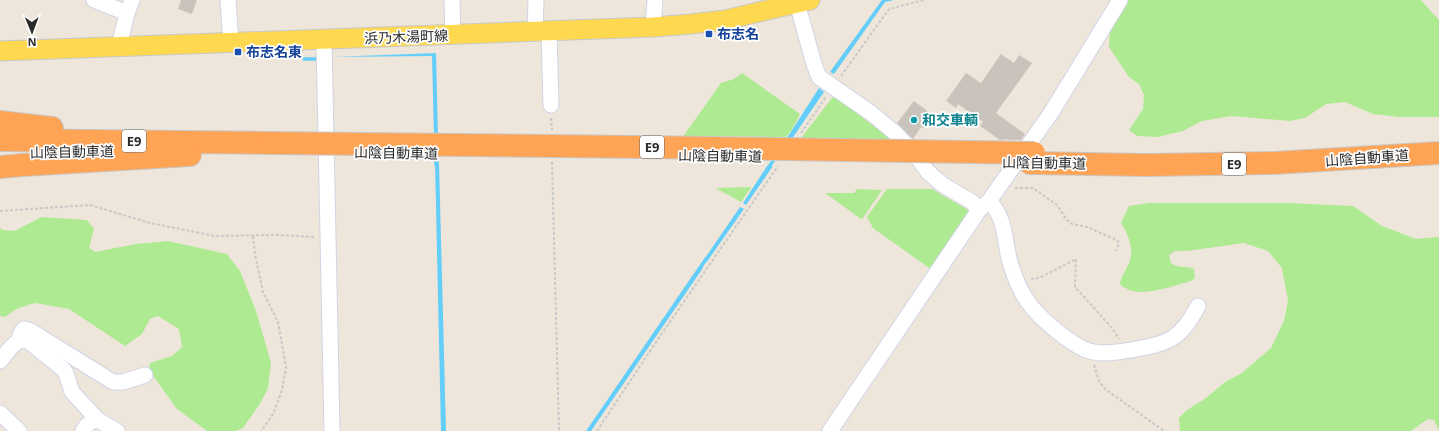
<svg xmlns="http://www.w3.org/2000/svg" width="1439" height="431" font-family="'Open Sans','Noto Sans JP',sans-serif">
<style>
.green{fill:#aeea92}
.water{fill:#64cefa}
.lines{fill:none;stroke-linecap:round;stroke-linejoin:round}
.stream{stroke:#64cefa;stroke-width:3.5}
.building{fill:#c9c3bb}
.minor-casing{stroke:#d0d4e5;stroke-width:17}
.major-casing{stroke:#c8c8c8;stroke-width:21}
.highway-casing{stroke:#c8c8c8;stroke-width:24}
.path{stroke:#c8c8c8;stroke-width:2;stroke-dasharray:3 2;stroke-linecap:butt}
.minor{stroke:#fff;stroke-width:15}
.major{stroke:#fed950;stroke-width:19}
.highway{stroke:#ffa355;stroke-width:22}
.highway-bridge-casing{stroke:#c8c8c8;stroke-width:24;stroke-linecap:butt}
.highway-bridge{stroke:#ffa355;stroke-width:22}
.transit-dot{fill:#1a4fb4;stroke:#fff;stroke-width:1.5}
.culture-dot{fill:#0f9aa8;stroke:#fff;stroke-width:1.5}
.labels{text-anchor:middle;stroke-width:3.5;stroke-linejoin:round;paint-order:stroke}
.shield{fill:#fff;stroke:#6a6a6a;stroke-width:1}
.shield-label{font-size:13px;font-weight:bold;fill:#2a2a2a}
.transit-label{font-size:14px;font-weight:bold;fill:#164399;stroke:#fff;text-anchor:start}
.street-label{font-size:14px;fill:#2a2a2a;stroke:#fff}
.culture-label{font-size:14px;font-weight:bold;fill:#0d838f;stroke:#fff;text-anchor:start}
</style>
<rect width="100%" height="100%" fill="#eee6db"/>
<g class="green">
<path d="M1126 0H1421L1439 20V117H1400L1373 114 1345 102 1326 104 1305 118 1290 121 1231 116 1202 121 1183 131 1157 137 1137 136 1129 130 1143 109 1144 95 1139 84 1129 77 1109 47 1110 30Z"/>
<path d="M742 73 800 114C798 119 790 134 786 137 782 140 776 138 772 137L709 136 705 140 682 138 721 83 734 79Z"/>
<path d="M835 97 891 139V144L798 142 832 98Z"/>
<path d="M750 187 751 188 741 202 717 189V188Z"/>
<path d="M857 189 882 190 863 218 861 219 825 193H854Z"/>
<path d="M887 189H932L968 210 969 213 932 270 873 228 867 217Z"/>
<path d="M1149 203H1287L1353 206 1382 226 1416 239 1439 237V431L1434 420 1428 419 1411 431H1180L1179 418 1187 410 1206 398 1225 382 1242 373 1271 348 1284 321 1288 301 1282 268 1268 251 1244 243 1187 251H1175L1169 255 1171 263C1180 269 1183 265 1194 269L1195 278C1189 283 1182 283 1174 286 1158 290 1134 298 1120 284 1121 277 1124 274 1127 267 1136 252 1129 236 1121 223L1129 206Z"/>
<path d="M41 217 87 220 94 229 89 248 95 252 136 244 168 241 227 254 240 271 256 311 271 363 268 388 261 402 243 428 236 431H207L177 409 149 370 150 363 172 356 182 347 179 329 158 316 150 319 142 334 125 346 69 309 35 303 16 309 5 317 0 316V227L2 230 15 231Z"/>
</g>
<g class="water">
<path d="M882 0H894L885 2 834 74 830 72Z"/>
<path d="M436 53 438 137H434L432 56 332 57Z"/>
<path d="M819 88 824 92 789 143 785 141Z"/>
<path d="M435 162H439L446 431H441Z"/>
<path d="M767 166H773L746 205 743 203Z"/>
<path d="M740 207 744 209 706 263 703 261Z"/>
<path d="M699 266 703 268 591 431H586Z"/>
</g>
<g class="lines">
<g class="stream">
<path d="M304 59H317"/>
<path d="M436 151V165"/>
<path d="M768 168 776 157"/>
<path d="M698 271 706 259"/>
</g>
</g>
<g class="building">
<path d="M181 0H197L192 14 178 9Z"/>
<path d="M1001 54 1014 63 1019 55 1032 63 996 113 1025 134 1021 140H1009L1007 139 1000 140 980 126 983 122 958 104 956 108 946 101 966 73 981 83Z"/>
<path d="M914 101 933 115 923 129 921 127 913 139 897 123Z"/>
</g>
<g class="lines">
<g class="minor-casing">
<g id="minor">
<path d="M94 0 127 13"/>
<path d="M228 0 231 43"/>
<path d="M452 0 453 35"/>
<path d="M797 3 814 64 819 77 871 113 894 132 915 154 928 172 943 185 972 202 979 210"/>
<path d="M653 27 655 0"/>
<path d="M535 32 536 0"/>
<path d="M549 32 551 105"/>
<path d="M324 39 332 431"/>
<path d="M119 47 127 13 132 0"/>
<path d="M989 201C1007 219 1004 243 1011 266 1015 278 1020 291 1028 302 1039 318 1071 345 1089 351 1102 355 1118 352 1131 350 1168 343 1180 341 1198 306"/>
<path d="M23 339 20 335 22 331 24 329 31 331 113 382H123L145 375"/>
<path d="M0 361C7 353 16 336 28 341L64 370 66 373 72 392 98 420"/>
<path d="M0 413 19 431"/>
<path d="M83 431 87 425 94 420H98L117 431"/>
<path d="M830 431 979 210 989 201 1051 113 1120 0"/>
</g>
</g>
<g class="major-casing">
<path id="major" d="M0 51 653 27 691 24 725 20 810 0"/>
</g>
<g class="highway-casing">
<g id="highway">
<path d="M0 122 52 128"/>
<path d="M0 140 269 143"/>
<path d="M1030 163 1147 165 1274 163 1439 153"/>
<path d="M0 167 23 165 190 155"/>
</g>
</g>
<g class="path">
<path d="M841 76 889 9 924 0"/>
<path d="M551 118 552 130"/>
<path d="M801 133 826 97"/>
<path d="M552 162 559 431"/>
<path d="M1015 188H1033L1057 205 1066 219 1072 224 1087 227 1117 240 1119 243 1116 251"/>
<path d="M0 211 90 205 150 223 215 236 279 235 315 237"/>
<path d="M253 236 255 254 263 292 278 322 286 367 282 390 273 414 261 431"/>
<path d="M1031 279 1039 278 1076 259 1075 287 1113 329 1119 339"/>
<path d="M1094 365 1099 381 1105 389 1164 431"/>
<path d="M597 431 658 339 778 166"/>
</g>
<use href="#minor" class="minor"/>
<use href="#major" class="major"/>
<use href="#highway" class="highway"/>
<g class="highway-bridge-casing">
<path id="highway-bridge" d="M269 143 642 147 1034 153"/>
</g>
<use href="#highway-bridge" class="highway-bridge"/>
</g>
<g class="transit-dot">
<rect x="705" y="30" width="8" height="8" rx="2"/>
<rect x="234" y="48" width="8" height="8" rx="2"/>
</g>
<circle class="culture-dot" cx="914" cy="120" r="4"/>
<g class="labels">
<g class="shield">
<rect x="122" y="130" width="24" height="22" rx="3"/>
<rect x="640" y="136" width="24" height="22" rx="3"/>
<rect x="1222" y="153" width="24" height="22" rx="3"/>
</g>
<g class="shield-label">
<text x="134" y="146">E9</text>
<text x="652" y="152">E9</text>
<text x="1234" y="169">E9</text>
</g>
<g class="transit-label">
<text x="717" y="39">布志名</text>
<text x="246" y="57">布志名東</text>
</g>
<g class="street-label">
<text transform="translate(406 37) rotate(-2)" y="5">浜乃木湯町線</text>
<text transform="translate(72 152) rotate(-1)" y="5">山陰自動車道</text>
<text transform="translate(396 153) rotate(1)" y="5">山陰自動車道</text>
<text transform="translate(720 156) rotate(1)" y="5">山陰自動車道</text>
<text transform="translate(1367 158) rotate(-4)" y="5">山陰自動車道</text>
<text transform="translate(1044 163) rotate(1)" y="5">山陰自動車道</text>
</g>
<g class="culture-label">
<text x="922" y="125">和交車輌</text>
</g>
</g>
<g transform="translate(32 32) rotate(179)" stroke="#ffffff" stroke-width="3" paint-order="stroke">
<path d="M0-3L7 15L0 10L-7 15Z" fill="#2a2a2a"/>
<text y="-6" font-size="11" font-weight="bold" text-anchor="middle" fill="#2a2a2a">N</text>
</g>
</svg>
